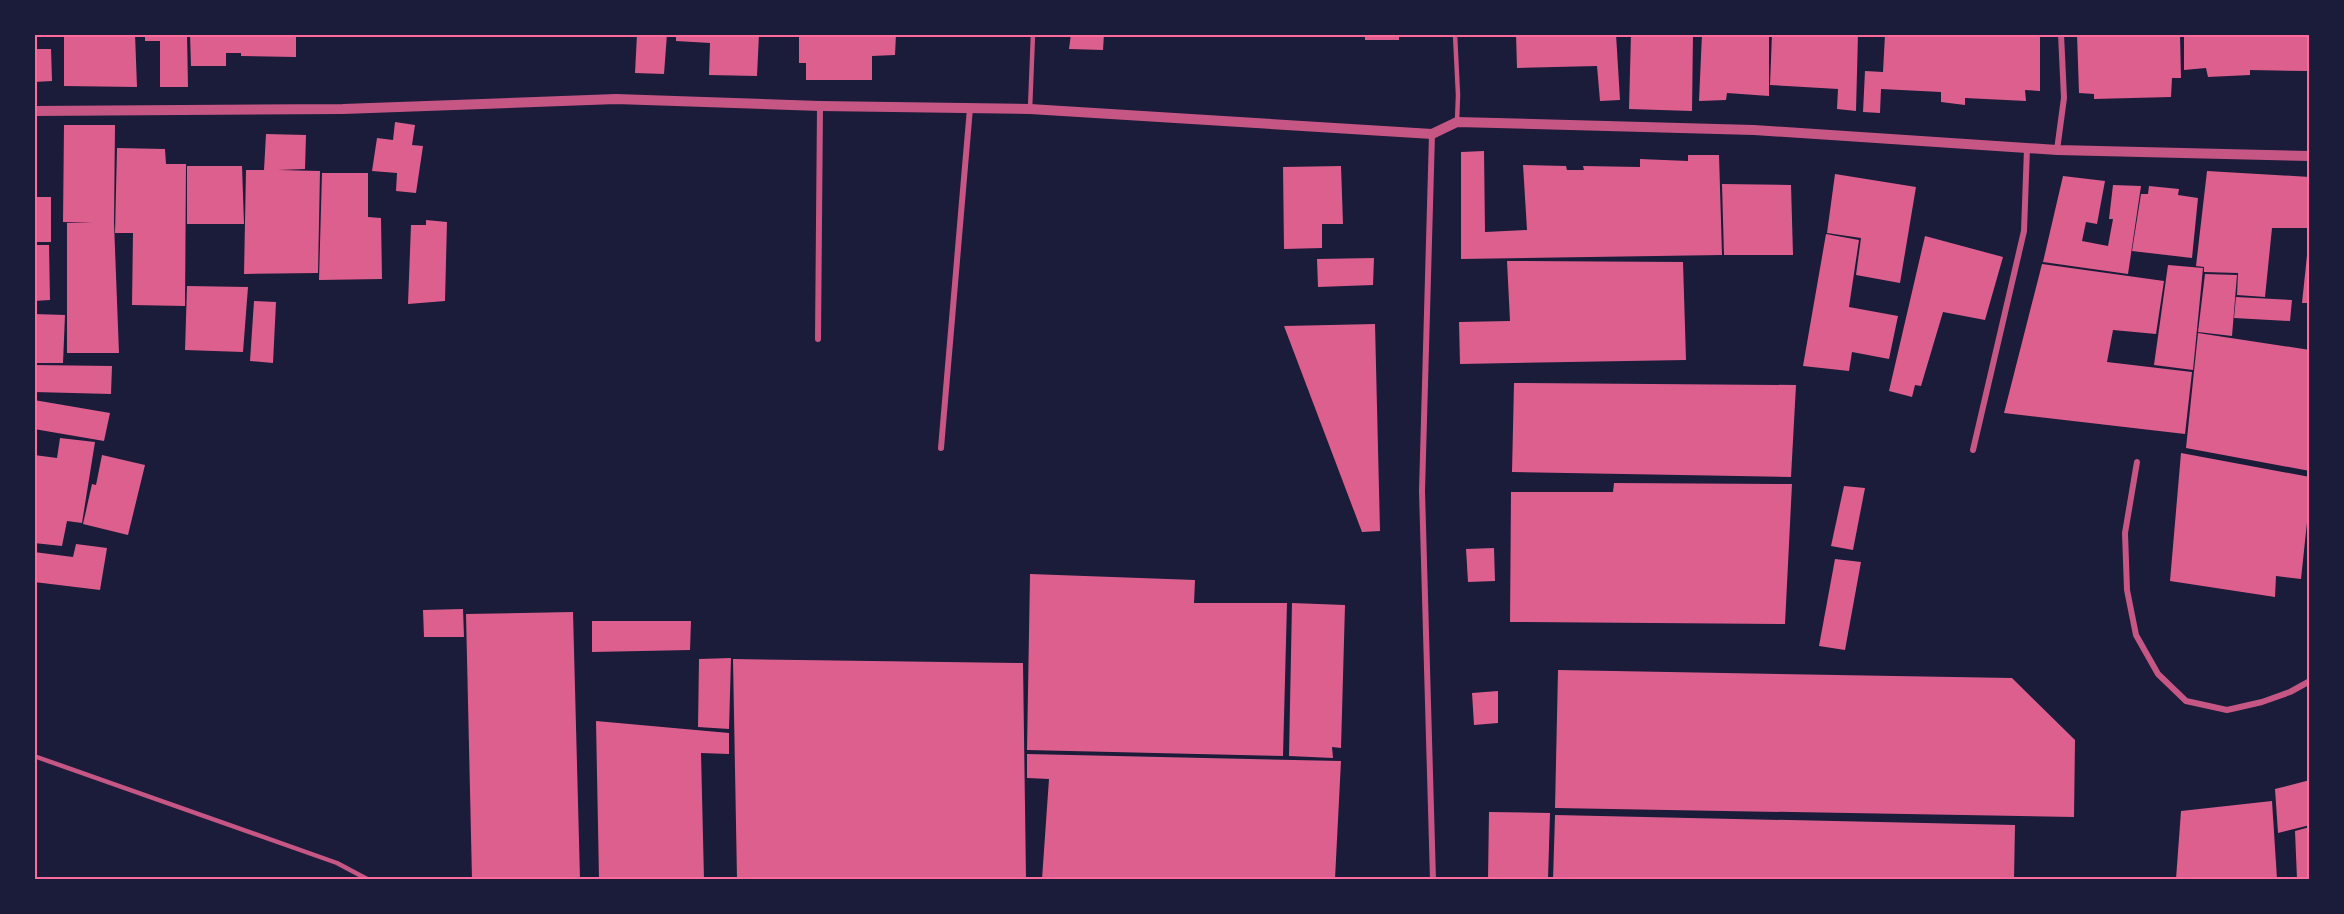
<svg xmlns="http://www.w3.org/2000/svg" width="2344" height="914" font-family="'Fira Sans Condensed',sans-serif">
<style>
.building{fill:#dd5f8e}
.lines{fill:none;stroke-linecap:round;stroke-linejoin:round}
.service{stroke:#c65784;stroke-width:4.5}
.minor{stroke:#c65784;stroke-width:6}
.tertiary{stroke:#c65784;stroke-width:10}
.neatline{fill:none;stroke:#ff6b9d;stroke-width:2}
</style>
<rect width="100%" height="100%" fill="#1b1b3a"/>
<g class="building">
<path d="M64 34H135L137 87 64 86Z"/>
<path d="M145 34H187L188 87H160V41H145Z"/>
<path d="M190 34H296V57L241 56V53H226V66H191Z"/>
<path d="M637 34H667L664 74 635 73Z"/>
<path d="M676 34H759L757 76 709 75 710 43 676 41Z"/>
<path d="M799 34H896L895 55 872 56V80H806V63H799Z"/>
<path d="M1071 34H1104L1103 50 1069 49Z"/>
<rect x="1365" y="34" width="34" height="6"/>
<path d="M1516 34H1616L1620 100 1600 101 1597 66 1517 68Z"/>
<path d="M1631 34H1693L1692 111 1629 109Z"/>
<path d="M1702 34H1769V96L1727 93 1726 100 1699 101Z"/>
<path d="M1772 34H1858L1856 111 1837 109 1838 89 1770 85Z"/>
<path d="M1885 34H2040V91L2025 90 2026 101 1965 98V105L1941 102V92L1881 89 1880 113 1863 112 1865 71 1883 72Z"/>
<path d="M2077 34H2180L2181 78H2172L2171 97 2094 99V94L2079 93Z"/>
<path d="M2184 34H2308L2307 71 2250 70V75L2208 77 2206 68 2184 70Z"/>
<path d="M34 49H51L52 81 34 82Z"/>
<path d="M395 122 415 125 412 145 423 146 416 193 396 191 397 173 372 171 377 138 393 140Z"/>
<path d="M64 125H115L114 223 119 353H67V223H93L63 222Z"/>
<path d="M266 134 306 135 305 169 278 170 320 171 318 273 244 274 246 170H264Z"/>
<path d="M117 148 165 149 166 164H186L185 306 132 305 133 233H115Z"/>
<path d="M1484 151 1485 232 1527 230 1523 165 1566 166 1567 170H1584L1583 166 1640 167V159L1688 161V155H1719L1722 255 1461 259V152Z"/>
<path d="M187 166H242L244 224H187Z"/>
<path d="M1341 166 1343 224H1322V248L1284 249 1283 167Z"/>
<path d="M2207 171 2310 177 2308 228H2272L2265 297 2237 295 2238 273 2204 272V267L2196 266Z"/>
<path d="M322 173H368V217L381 218 382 279 319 280Z"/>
<path d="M1835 174 1916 187 1900 283 1856 275 1861 238 1827 233Z"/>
<path d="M2063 176 2105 181 2097 224 2086 222 2082 241 2108 246 2113 219H2109L2113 185 2141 186 2128 274 2043 262Z"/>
<path d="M1722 184 1791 185 1793 255H1724Z"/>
<path d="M2149 186 2179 189 2178 195 2198 198 2192 258 2132 251 2141 194H2148Z"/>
<rect x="34" y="197" width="17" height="45"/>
<path d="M426 220 447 222 445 301 408 304 411 225H426Z"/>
<path d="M1826 234 1859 240 1849 307 1898 316 1889 359 1852 352 1849 371 1803 366Z"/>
<path d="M1925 236 2003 257 1985 320 1943 312 1921 386 1915 385 1912 397 1889 391Z"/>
<path d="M34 245H49L50 300 34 301Z"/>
<path d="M2308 246 2310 247V303H2302Z"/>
<path d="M1374 258 1373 285 1318 287 1317 259Z"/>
<path d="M1507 261 1683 262 1686 360 1460 364 1459 322 1510 321Z"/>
<path d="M2042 264 2164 281 2156 334 2113 330 2107 362 2192 372 2185 434 2004 413Z"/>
<path d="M2168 265 2203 268 2193 370 2154 365Z"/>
<path d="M2205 274 2237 275 2232 336 2198 332Z"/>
<path d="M187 286 248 287 243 352 185 350Z"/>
<path d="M2236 297 2292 300 2290 321 2234 318Z"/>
<path d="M254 301 276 302 273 363 250 361Z"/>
<path d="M34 314 65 315 63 363H34Z"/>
<path d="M1375 324 1380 531 1362 532 1284 326Z"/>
<path d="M2198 333 2310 350V471L2186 448Z"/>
<path d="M34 365 112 366 111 394 34 392Z"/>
<path d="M1514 383 1796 385 1791 477 1512 472Z"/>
<path d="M34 400 110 413 104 441 34 429Z"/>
<path d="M60 438 95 442 82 523 67 521 62 546 34 543V455L57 458Z"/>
<path d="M2181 453 2310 477V513H2308L2301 579 2276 576 2275 597 2170 581Z"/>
<path d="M102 455 145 465 128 535 83 524 92 484 96 485Z"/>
<path d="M1614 483 1792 484 1785 624 1510 622 1511 492H1613Z"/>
<path d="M1844 486 1865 488 1853 550 1831 546Z"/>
<path d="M76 544 107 548 100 590 34 582V552L73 557Z"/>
<path d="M1494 548 1495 581 1468 582 1466 549Z"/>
<path d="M1835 559 1861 562 1845 650 1819 646Z"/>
<path d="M1030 574 1195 580 1194 603H1287L1283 756 1027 750Z"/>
<path d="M1292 603 1345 605 1341 748 1332 747 1333 758 1289 756Z"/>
<path d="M463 609 464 637H424L423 610Z"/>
<path d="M573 612 580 879H472L466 614Z"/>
<path d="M592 621H691L690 650 592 652Z"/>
<path d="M731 658 729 729 698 727 699 659Z"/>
<path d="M733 659 1023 663 1026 879H737Z"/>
<path d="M1558 670 2012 678 2075 740 2074 817 1555 808Z"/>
<path d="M1498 691V723L1474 725 1472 693Z"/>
<path d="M596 721 729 733V754L701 753 704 879H599Z"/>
<path d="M1027 754 1341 761 1335 879H1042L1049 779 1027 778Z"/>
<path d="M2310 780V825L2278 833 2275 789Z"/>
<path d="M2272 801 2277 879H2176L2181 811Z"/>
<path d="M1489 812 1550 813 1548 879H1488Z"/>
<path d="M1555 815 2015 825 2014 879H1553Z"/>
<path d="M2310 827V879H2297L2295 831Z"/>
</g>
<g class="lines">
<g class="service">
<path d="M1455 34 1458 95 1457 122"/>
<path d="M1030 109 1033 34"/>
<path d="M34 756 337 863 369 880"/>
</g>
<g class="minor">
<path d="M1432 134 1422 491 1433 880"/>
<path d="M2057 150 2064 98 2061 34"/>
<path d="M818 339 820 106"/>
<path d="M941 448 970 108"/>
<path d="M1973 450 2024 231 2027 148"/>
<path d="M2137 462 2125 533 2127 590 2136 635 2158 674 2186 701 2227 710 2262 702 2290 692 2310 681"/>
</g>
<path class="tertiary" d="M34 111 343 109 616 99 820 106 1030 109 1432 134 1457 122 1754 130 2057 150 2310 156"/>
</g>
<rect width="2344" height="914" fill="none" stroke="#1b1b3a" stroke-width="72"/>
<rect x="36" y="36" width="2272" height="842" class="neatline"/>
</svg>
